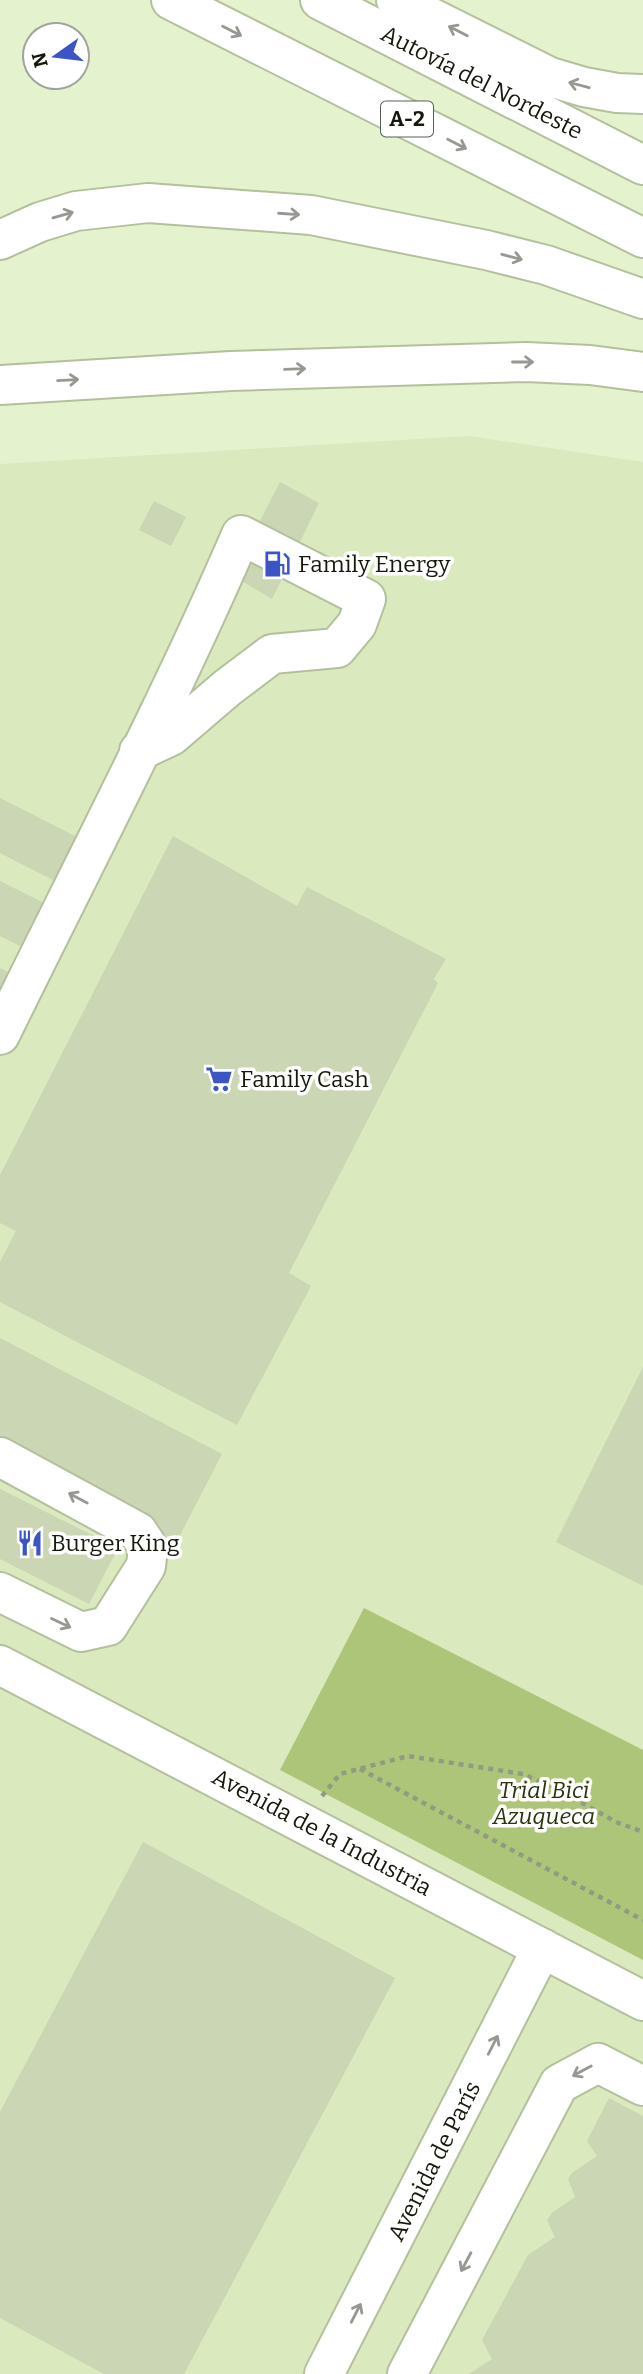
<svg xmlns="http://www.w3.org/2000/svg" width="643" height="2374" font-family="Bitter,serif">
<style>
.built{fill:#dae9be}
.green{fill:#adc579}
.building{fill:#cad6b4}
.lines{fill:none;stroke-linecap:round;stroke-linejoin:round}
.minor-casing{stroke:#b4c09d;stroke-width:42}
.highway-casing{stroke:#b4c09d;stroke-width:42}
.path{stroke:#919b80;stroke-width:4.5;stroke-dasharray:5 5;stroke-linecap:butt}
.minor{stroke:#fff;stroke-width:38}
.highway{stroke:#fff;stroke-width:38}
.oneway{stroke:#969892}
.labels{text-anchor:middle;stroke-width:7;stroke-linejoin:round;paint-order:stroke}
.shield{fill:#fff;stroke:#5b5e55;stroke-width:2}
.shield-label{font-size:21px;font-weight:bold;fill:#15190c}
.street-label{font-size:23px;fill:#15190c;stroke:#fff}
.poi-label{font-size:23px;fill:#15190c;stroke:#fff;text-anchor:start}
.park-label{font-size:23px;font-style:italic;fill:#29340d;stroke:#fff}
</style>
<rect width="100%" height="100%" fill="#e5f2ce"/>
<path class="built" d="M469 436 643 462V2374H0V464Z"/>
<path class="green" d="M364 1608 643 1750V1960L280 1770Z"/>
<g class="building">
<path d="M280 482 319 503 272 599 232 575Z"/>
<path d="M154 501 186 517 171 546 139 530Z"/>
<path d="M0 798 77 837 55 881 0 853Z"/>
<path d="M173 836 297 906 307 887 446 959 434 979 438 983 289 1273 311 1286 237 1425 0 1302V1262L16 1231 0 1223V1175Z"/>
<path d="M0 881 44 903 22 947 0 936Z"/>
<path d="M0 968 10 973 0 993Z"/>
<path d="M0 1338 222 1454 177 1541 0 1448Z"/>
<path d="M643 1367V1586L556 1542Z"/>
<path d="M0 1489 118 1548 89 1604 0 1559Z"/>
<path d="M143 1842 395 1978 184 2374H104L0 2318V2112Z"/>
<path d="M609 2098 643 2116V2374H469L492 2359 482 2340 528 2255 555 2237 547 2220 553 2212 575 2197 568 2179 572 2173 597 2156 587 2141Z"/>
</g>
<g class="lines">
<g class="minor-casing">
<g id="minor">
<path d="M0 385 231 371 526 362 590 365 643 372"/>
<path d="M0 1035C81 869 168 704 241 535L366 599 357 624 337 648 272 654 227 688 171 736 139 751"/>
<path d="M0 1457 138 1532 148 1547 146 1566 108 1626 81 1632 0 1592"/>
<path d="M0 1665 643 2001"/>
<path d="M324 2374 542 1948"/>
<path d="M407 2374 559 2084 598 2063 643 2086"/>
</g>
</g>
<g class="highway-casing">
<g id="highway">
<path d="M171 0 643 238"/>
<path d="M320 0 643 165"/>
<path d="M396 0 550 77 584 87 617 93 643 94"/>
<path d="M0 240 40 222 76 211 148 203 311 215 486 250 546 265 643 299"/>
</g>
</g>
<g class="path">
<path d="M360 1769 643 1920"/>
<path d="M322 1796 340 1774 408 1756 523 1774 568 1795 616 1822 643 1832"/>
</g>
<use href="#minor" class="minor"/>
<use href="#highway" class="highway"/>
</g>
<defs><path id="oneway-shaft" d="M-6 0H5M1.5-3L5.5 0L1.5 3" fill="none" stroke-width="1.6" stroke-linecap="round" stroke-linejoin="round" transform="scale(1.75)"/></defs>
<g class="oneway">
<use href="#oneway-shaft" transform="translate(232 31) rotate(27)"/>
<use href="#oneway-shaft" transform="translate(458 31) rotate(-153)"/>
<use href="#oneway-shaft" transform="translate(579 85) rotate(-165)"/>
<use href="#oneway-shaft" transform="translate(457 144) rotate(27)"/>
<use href="#oneway-shaft" transform="translate(289 214) rotate(4)"/>
<use href="#oneway-shaft" transform="translate(63 215) rotate(-16)"/>
<use href="#oneway-shaft" transform="translate(512 257) rotate(15)"/>
<use href="#oneway-shaft" transform="translate(523 362)"/>
<use href="#oneway-shaft" transform="translate(295 369) rotate(-2)"/>
<use href="#oneway-shaft" transform="translate(68 380) rotate(-3)"/>
<use href="#oneway-shaft" transform="translate(78 1498) rotate(-152)"/>
<use href="#oneway-shaft" transform="translate(61 1623) rotate(25)"/>
<use href="#oneway-shaft" transform="translate(493 2045) rotate(-63)"/>
<use href="#oneway-shaft" transform="translate(582 2071) rotate(152)"/>
<use href="#oneway-shaft" transform="translate(466 2262) rotate(118)"/>
<use href="#oneway-shaft" transform="translate(356 2313) rotate(-63)"/>
</g>
<defs>
<g id="fuel-bare" transform="scale(2.1)"><path d="M-5.5-6h7V0h2V4h1.3V-2.5L3-4.5l.8-.8L6-3V5H2.5V1h-1V6h-7ZM-4.2-4.7v3.2H.2V-4.7Z" fill="#3b54c6" stroke="#fff" stroke-width="2.5" paint-order="stroke"/></g>
<g id="supermarket-bare" transform="scale(2.1)"><path d="M-6-5.5h2.5l.6 2H6L4.5 2H-2.5L-4.4-4H-6ZM-1.5 3.2a1.3 1.3 0 1 0 .1 0ZM3 3.2a1.3 1.3 0 1 0 .1 0Z" fill="#3b54c6" stroke="#fff" stroke-width="2.5" paint-order="stroke"/></g>
<g id="restaurant-bare" transform="scale(2.1)"><path d="M-5-6h1v4h1v-4h1v4h1v-4h1v5L-1.5 .5V6h-2V.5L-5-1ZM5-6V6H3V1.5H1.5Q1.5-4 5-6Z" fill="#3b54c6" stroke="#fff" stroke-width="2.5" paint-order="stroke"/></g>
</defs>
<g fill-rule="evenodd">
<use href="#fuel-bare" x="277" y="564"/>
<use href="#supermarket-bare" x="219" y="1079"/>
<use href="#restaurant-bare" x="30" y="1543"/>
</g>
<g class="labels">
<rect class="shield" x="381" y="101.5" width="52" height="35" rx="5"/>
<g class="shield-label">
<text x="407" y="126">A-2</text>
</g>
<g class="street-label">
<text transform="translate(482 82) rotate(27)" y="8">Autovía del Nordeste</text>
<text transform="translate(322 1832) rotate(28)" y="8">Avenida de la Industria</text>
<text transform="translate(434 2161) rotate(-63)" y="8">Avenida de París</text>
</g>
<g class="poi-label">
<text x="298" y="572">Family Energy</text>
<text x="240" y="1087">Family Cash</text>
<text x="51" y="1551">Burger King</text>
</g>
<g class="park-label">
<text x="544" y="1798">Trial Bici<tspan x="544" dy="26">Azuqueca</tspan></text>
</g>
</g>
<g transform="translate(56 56) rotate(256)"><circle r="33" fill="#ffffff" stroke="#a1a39e" stroke-width="2"/>
<path d="M0-5L12 26L0 18L-12 26Z" fill="#3b54c6"/>
<text y="-10" font-size="19" font-weight="bold" text-anchor="middle" fill="#15190c">N</text>
</g>
</svg>
